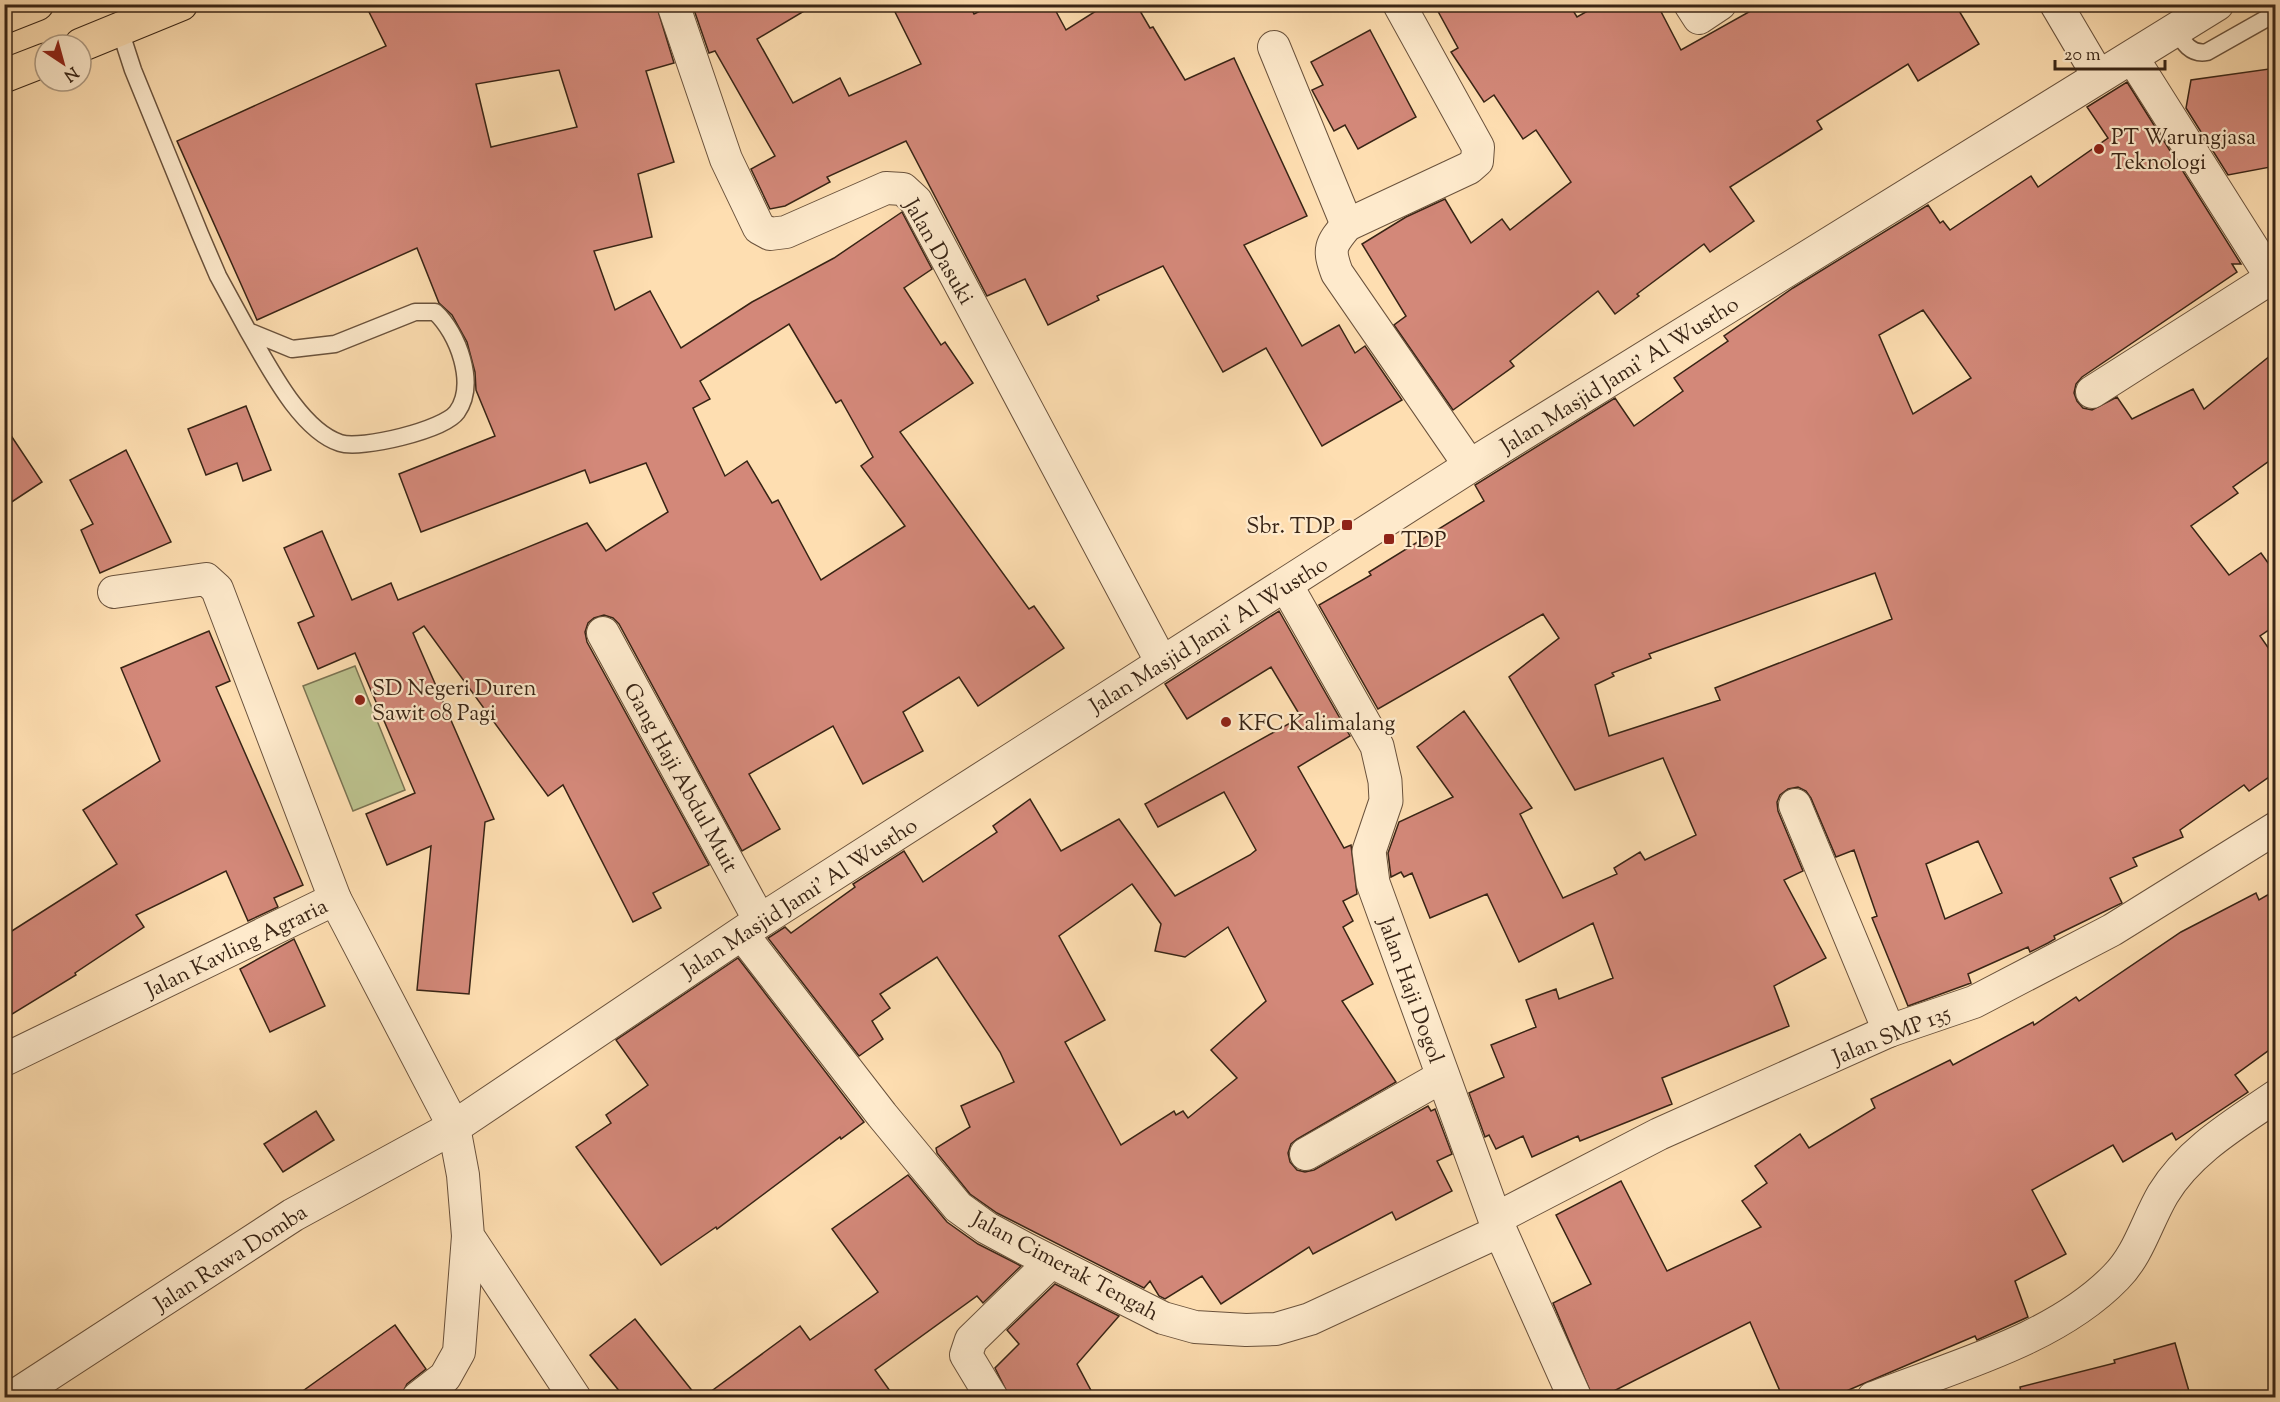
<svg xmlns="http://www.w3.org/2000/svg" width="2280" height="1402" font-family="'Sorts Mill Goudy',serif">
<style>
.green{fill:#bcc28e;stroke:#7a7352;stroke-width:1.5}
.building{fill:#d38879;stroke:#382415;stroke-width:1.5;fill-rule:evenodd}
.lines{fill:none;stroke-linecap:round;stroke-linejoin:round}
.service-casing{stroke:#6a523c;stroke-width:19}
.minor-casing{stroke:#6a523c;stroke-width:34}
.tertiary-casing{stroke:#6a523c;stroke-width:35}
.primary-casing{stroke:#382415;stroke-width:35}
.motorway-casing{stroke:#382415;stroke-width:35}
.service{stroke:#feeacc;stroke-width:16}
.minor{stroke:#feeacc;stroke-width:32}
.tertiary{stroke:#feeacc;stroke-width:33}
.primary{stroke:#fedeb1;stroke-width:33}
.motorway{stroke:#fedeb1;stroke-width:33}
.poi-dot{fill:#8f2418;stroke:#feeacc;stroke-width:2}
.labels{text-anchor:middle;stroke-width:4.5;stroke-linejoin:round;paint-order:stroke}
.poi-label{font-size:22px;fill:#382415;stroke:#feeacc;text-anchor:start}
.street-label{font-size:22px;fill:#382415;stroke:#feeacc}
</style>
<rect width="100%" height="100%" fill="#fedeb1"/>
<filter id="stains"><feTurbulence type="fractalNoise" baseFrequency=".00333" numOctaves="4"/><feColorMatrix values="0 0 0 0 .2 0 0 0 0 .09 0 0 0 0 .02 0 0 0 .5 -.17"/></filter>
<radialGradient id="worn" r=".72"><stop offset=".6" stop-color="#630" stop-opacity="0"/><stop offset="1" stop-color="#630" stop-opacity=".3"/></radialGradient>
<path class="green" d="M355 666 405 790 353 811 303 686Z"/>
<g class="building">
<path d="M365 4H656L674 63 646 71 674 162 638 174 652 237 594 251 615 310 650 291 681 348 752 302 834 258 902 212 932 269 904 288 941 345 945 342 973 383 900 432 1029 609 1034 606 1064 648 978 706 959 677 903 712 923 751 863 784 833 726 749 774 780 829 742 851 619 624 613 618 604 615 594 618 588 623 585 632 587 642 709 865 653 893 661 908 633 922 563 785 548 796 424 626 413 633 494 819 485 822 469 994 417 990 431 846 387 865 366 814 415 793 355 653 318 669 298 623 314 616 284 548 322 531 352 600 391 583 398 600 587 523 606 551 668 512 646 463 590 483 585 470 421 532 399 474 495 436 476 390 475 372 467 342 452 315 439 303 417 248 257 320 177 141 386 46ZM559 70 577 127 491 147 476 84ZM789 324 836 403 841 400 873 457 861 466 905 526 821 580 778 500 772 503 747 461 725 476 693 408 710 399 700 381Z"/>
<path d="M692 4H816L757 39 793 103 840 78 849 96 921 64 891 4H969L974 14 995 4H1052L1066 30 1107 4H1136L1150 28 1153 27 1185 80 1234 58 1307 216 1244 245 1302 346 1339 325 1355 353 1365 346 1402 400 1322 446 1266 348 1223 372 1163 266 1097 296 1099 300 1048 325 1025 279 987 296 906 141 827 177 830 182 785 206 770 209 751 169 775 156 715 51 709 53Z"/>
<path d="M1434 4H1569L1577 17 1600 4H1657L1681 50 1763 4H1955L1979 44 1918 81 1908 64 1817 121 1822 129 1730 187 1754 221 1710 252 1704 244 1637 294 1639 296 1615 314 1598 291 1510 361 1514 366 1453 410 1394 325 1406 316 1362 244 1406 217 1445 199 1471 243 1502 219 1510 230 1571 182 1536 130 1523 139 1494 95 1484 102 1451 52 1458 48Z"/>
<path d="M1370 30 1416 117 1358 149 1345 125 1334 131 1312 90 1323 85 1311 62Z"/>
<path d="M2276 68V166L2228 175 2186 108 2191 80Z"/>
<path d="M2127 82 2241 264H2232L2237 272 2082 377 2076 384 2074 393 2077 401 2083 408 2092 410 2117 397 2132 419 2193 389 2204 409 2276 351V456L2233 487 2238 493 2191 526 2229 575 2261 553 2276 574V625L2260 636 2276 659V772L2249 791 2244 785 2180 830 2183 837 2133 858 2137 866 2110 878 2122 903 2054 936 2055 939 2048 943 2030 952 2028 947 1968 974 1971 983 1908 1006 1872 918 1877 916 1854 850 1836 857 1811 798 1806 791 1798 787 1788 789 1780 795 1777 802 1778 811 1803 871 1784 880 1826 958 1774 986 1789 1026 1662 1078 1672 1104 1580 1141 1578 1136 1532 1157 1523 1136 1496 1149 1489 1135 1485 1137 1469 1093 1504 1077 1491 1045 1536 1027 1526 1000 1556 989 1559 999 1613 978 1593 923 1519 962 1487 894 1430 918 1412 873 1404 877 1401 872 1391 877 1388 853 1399 822 1453 797 1417 747 1464 711 1532 808 1520 814 1563 898 1617 874 1614 868 1640 852 1645 860 1696 835 1663 758 1575 790 1509 677 1559 638 1543 614 1378 709 1319 605 1371 575 1369 572 1484 501 1475 485 1615 398 1634 426 1683 391 1674 378 1728 341 1724 336 1793 288 1928 205 1940 223 1943 221 1950 230 2031 176 2038 187 2108 138 2087 107ZM1923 310 1971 378 1913 414 1879 335ZM1875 573 1892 619 1715 688 1720 700 1609 736 1595 685 1614 676 1612 673 1651 658 1649 654ZM1978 841 2002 893 1945 919 1926 864Z"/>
<path d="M246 406 271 470 243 481 237 463 206 475 188 429Z"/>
<path d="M4 425 42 482 4 507Z"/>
<path d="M126 450 171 542 100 573 81 530 93 524 70 480Z"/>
<path d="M1279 611 1350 736 1298 767 1344 848 1351 845 1357 894 1343 901 1353 921 1343 927 1373 984 1342 1001 1396 1082 1297 1139 1291 1144 1288 1153 1290 1162 1297 1170 1305 1172 1314 1170 1428 1106 1431 1111 1435 1109 1452 1154 1437 1161 1452 1191 1396 1220 1392 1212 1313 1254 1309 1247 1221 1304 1202 1276 1165 1299 1159 1296 1150 1281 1144 1288 997 1213 970 1194 937 1153 936 1148 970 1127 961 1106 1014 1082 1000 1052 937 957 880 994 890 1008 872 1021 883 1039 859 1056 768 938 785 927 791 933 855 887 853 884 904 851 923 882 997 832 993 826 1030 799 1061 851 1119 819 1175 896 1250 855 1256 850 1224 792 1158 827 1145 804 1301 717 1271 667 1187 719 1165 684ZM1132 884 1161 924 1155 951 1185 957 1228 927 1266 1001 1211 1050 1237 1078 1188 1118 1183 1111 1176 1115 1174 1111 1121 1145 1065 1042 1105 1020 1059 936Z"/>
<path d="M209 631 230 681 216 687 303 885 274 898 278 907 248 921 226 871 136 915 144 927 75 973 76 975 4 1019V936L117 864 83 810 160 761 121 668Z"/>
<path d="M2276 890V1045L2235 1075 2248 1092 2176 1140 2172 1133 2123 1162 2113 1145 2032 1190 2066 1254 2015 1281 2028 1317 1977 1340 1975 1336 1830 1398H1783L1750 1322 1600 1398H1593L1553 1303 1591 1284 1556 1215 1621 1181 1667 1271 1761 1227 1742 1201 1767 1183 1755 1166 1800 1134 1809 1148 1875 1108 1871 1099 1950 1060 1953 1065 2033 1022 2034 1025 2076 997 2079 1001 2181 932 2256 893 2259 900Z"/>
<path d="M294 939 325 1006 270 1032 240 969Z"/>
<path d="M738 958 864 1122 841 1139 840 1137 717 1229 716 1227 661 1265 576 1147 611 1123 606 1115 648 1085 616 1040Z"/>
<path d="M316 1111 334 1140 283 1172 264 1144Z"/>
<path d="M908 1175 947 1222 978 1244 1021 1266 983 1303 977 1296 875 1370 895 1398H702L800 1326 810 1340 878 1292 832 1229Z"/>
<path d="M1055 1284 1119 1316 1077 1364 1095 1398H1010L995 1368 1019 1344 1007 1330Z"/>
<path d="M635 1319 698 1398H625L590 1355Z"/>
<path d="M395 1325 426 1369 407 1384 400 1398H293Z"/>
<path d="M2175 1343 2191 1398H2022L2020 1387 2115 1363 2114 1360Z"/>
</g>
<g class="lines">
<g class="service-casing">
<g id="service">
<path d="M2176 29C2183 43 2191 55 2207 52L2276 13"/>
<path d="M120 30 133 70 200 234 218 276 248 331 292 349 335 344 415 312H435C458 333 477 384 457 412 444 430 361 450 340 443 300 430 268 365 248 331"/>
</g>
</g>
<g class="minor-casing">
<g id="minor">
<path d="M673 4 726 159 759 228 770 234 786 232 886 188 903 189 916 201 1162 663"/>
<path d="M1399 4 1478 147 1477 161 1469 168 1347 225C1330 245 1328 249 1337 273L1470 466"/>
<path d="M1690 4 1699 18 1720 4"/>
<path d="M2056 4 2099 77"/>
<path d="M1274 47 1347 225"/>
<path d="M2132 57 2276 285"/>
<path d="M2092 392 2271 278"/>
<path d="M114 592 206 579 217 589 335 899 454 1127 463 1175 468 1236 575 1398"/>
<path d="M603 633 760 921"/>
<path d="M1795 805 1889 1031"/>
<path d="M742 934 882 1115 958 1207 987 1228 1028 1250 1163 1318 1195 1327 1246 1330 1276 1329 1310 1319 1500 1231"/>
<path d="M4 1060 335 899"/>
<path d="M1306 1154 1443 1076"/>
<path d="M1495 1219 1659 1134 1889 1031 1974 1002 2112 930 2276 828"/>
<path d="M418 1398 445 1377 459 1352 468 1236"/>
<path d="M992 1398 966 1355 971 1340 1051 1262"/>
<path d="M1873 1398C1954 1366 2055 1340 2116 1277 2139 1254 2147 1221 2163 1194 2189 1151 2235 1124 2276 1096"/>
</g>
</g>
<g class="tertiary-casing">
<g id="tertiary">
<path d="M1286 585 1377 746 1385 781 1386 801 1369 851 1373 883 1495 1219 1575 1398"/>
<path d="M12 1398 293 1215 454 1127 760 921 1470 466 2217 4"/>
</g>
</g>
<g class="primary-casing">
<g id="primary">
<path d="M81 45 181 4"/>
<path d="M4 76 45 60"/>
</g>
</g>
<g class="motorway-casing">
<path id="motorway" d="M4 17 37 4"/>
</g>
<use href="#service" class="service"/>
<use href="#minor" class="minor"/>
<use href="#tertiary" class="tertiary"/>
<use href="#primary" class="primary"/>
<use href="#motorway" class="motorway"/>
</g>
<g class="poi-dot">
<circle cx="2099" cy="149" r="6"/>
<rect x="1341" y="519" width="12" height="12" rx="3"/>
<rect x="1383" y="533" width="12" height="12" rx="3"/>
<circle cx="360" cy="700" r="6"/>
<circle cx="1226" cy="722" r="6"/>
</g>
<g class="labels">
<g class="poi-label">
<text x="2111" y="144">PT Warungjasa<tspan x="2111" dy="25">Teknologi</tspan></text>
<text x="1335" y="533" text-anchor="end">Sbr. TDP</text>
<text x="1401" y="547">TDP</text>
<text x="372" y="695">SD Negeri Duren<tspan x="372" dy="25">Sawit 08 Pagi</tspan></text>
<text x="1238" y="730">KFC Kalimalang</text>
</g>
<g class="street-label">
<text transform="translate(940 251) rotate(60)" y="8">Jalan Dasuki</text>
<text transform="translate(1619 374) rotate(-32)" y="8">Jalan Masjid Jami' Al Wustho</text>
<text transform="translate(1208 634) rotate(-32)" y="8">Jalan Masjid Jami' Al Wustho</text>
<text transform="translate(682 777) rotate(61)" y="8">Gang Haji Abdul Muit</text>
<text transform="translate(799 897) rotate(-33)" y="8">Jalan Masjid Jami' Al Wustho</text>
<text transform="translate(236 947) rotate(-26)" y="8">Jalan Kavling Agraria</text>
<text transform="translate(1412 990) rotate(70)" y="8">Jalan Haji Dogol</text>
<text transform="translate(1891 1034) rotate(-22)" y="8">Jalan SMP 135</text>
<text transform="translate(230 1257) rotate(-33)" y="8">Jalan Rawa Domba</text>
<text transform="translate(1066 1265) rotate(28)" y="8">Jalan Cimerak Tengah</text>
</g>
</g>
<rect width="2280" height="1402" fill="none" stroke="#fedeb1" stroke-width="24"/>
<rect x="6" y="6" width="2268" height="1390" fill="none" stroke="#382415" stroke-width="3"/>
<rect x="12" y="12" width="2256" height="1378" fill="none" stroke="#382415" stroke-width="1.5"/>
<g transform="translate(63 63) rotate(144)"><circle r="28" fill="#feeacc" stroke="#af9b83" stroke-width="1.5"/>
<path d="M0-4.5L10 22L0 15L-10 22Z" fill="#8f2418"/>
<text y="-9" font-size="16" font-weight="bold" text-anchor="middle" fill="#382415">N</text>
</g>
<path d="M2055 60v9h110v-9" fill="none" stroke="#382415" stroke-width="3"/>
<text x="2064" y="60" font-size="18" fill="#382415" stroke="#feeacc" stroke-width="4.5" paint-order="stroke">20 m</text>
<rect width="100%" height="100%" filter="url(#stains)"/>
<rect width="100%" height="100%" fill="url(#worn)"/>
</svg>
